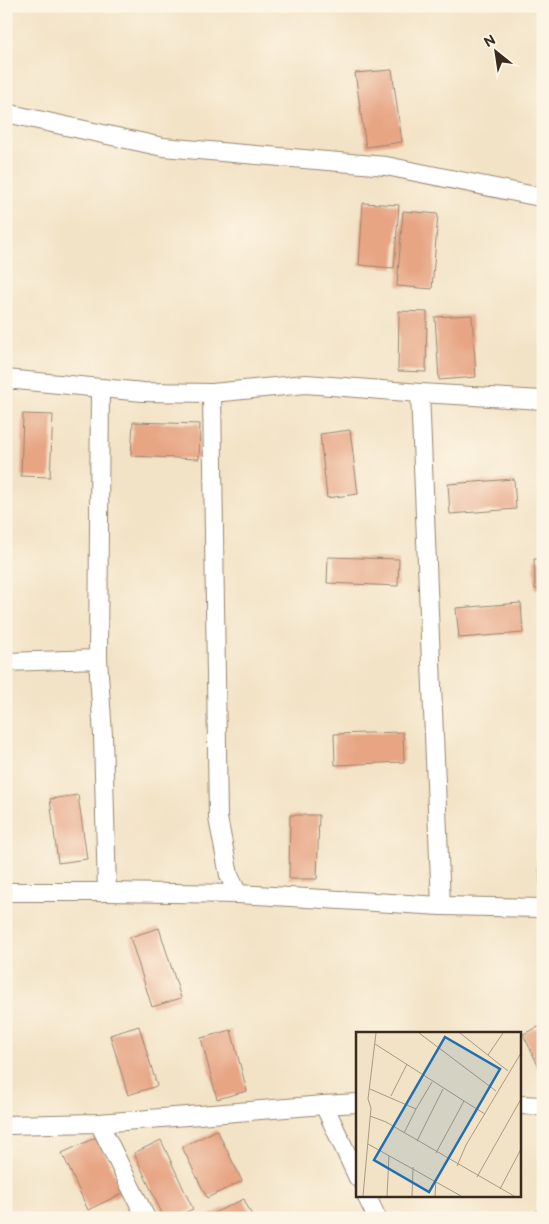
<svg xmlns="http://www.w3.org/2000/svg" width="549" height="1224" font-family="'Balsamiq Sans',sans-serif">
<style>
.building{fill:#e7a584}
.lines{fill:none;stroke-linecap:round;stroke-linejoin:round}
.minor-casing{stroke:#978672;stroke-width:20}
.minor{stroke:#fff;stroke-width:18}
.inset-road{fill:none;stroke:#a99983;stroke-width:1}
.view{fill:#1f6fb2;fill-opacity:0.15;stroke:#1f6fb2;stroke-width:2.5}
.inset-edge{fill:none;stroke:#3b2a1e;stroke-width:2.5}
</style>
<rect width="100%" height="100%" fill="#fcf5e5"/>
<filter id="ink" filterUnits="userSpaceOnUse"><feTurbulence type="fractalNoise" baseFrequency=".02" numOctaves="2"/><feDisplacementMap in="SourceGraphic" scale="10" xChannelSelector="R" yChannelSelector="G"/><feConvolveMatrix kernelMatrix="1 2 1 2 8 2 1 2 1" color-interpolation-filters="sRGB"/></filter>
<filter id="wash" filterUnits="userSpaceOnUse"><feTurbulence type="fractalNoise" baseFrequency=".0096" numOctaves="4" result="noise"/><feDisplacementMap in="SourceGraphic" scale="20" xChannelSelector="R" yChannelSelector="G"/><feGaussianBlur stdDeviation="1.12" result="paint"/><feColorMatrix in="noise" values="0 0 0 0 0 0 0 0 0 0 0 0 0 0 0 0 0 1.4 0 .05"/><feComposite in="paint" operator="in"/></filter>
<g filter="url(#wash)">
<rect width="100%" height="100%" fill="#f3e3c6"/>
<g id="blocks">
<g class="building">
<path d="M392 70 402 142 366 147 355 73Z"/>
<path d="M363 203 399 205 394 268 359 265Z"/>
<path d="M403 211 438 214 432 289 397 286Z"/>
<path d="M399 311 427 312 426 372 398 371Z"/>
<path d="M472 315 476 377 439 380 435 317Z"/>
<path d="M23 414 53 415 50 477 21 476Z"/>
<path d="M133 422 200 424 199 459 131 456Z"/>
<path d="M350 430 358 494 327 498 320 434Z"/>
<path d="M514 479 516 509 450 514 448 484Z"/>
<path d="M328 557 399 559 398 586 327 583Z"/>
<path d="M534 559H543V589H535Z"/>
<path d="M521 603 523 633 459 638 456 608Z"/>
<path d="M403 732 404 762 335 765 334 734Z"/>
<path d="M78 795 87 859 58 863 50 799Z"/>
<path d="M290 815H319L317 879H289Z"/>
<path d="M537 821H543V890H540Z"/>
<path d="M159 928 181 998 152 1007 130 937Z"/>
<path d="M543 1025V1076L523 1034Z"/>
<path d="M139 1026 157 1086 128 1095 110 1035Z"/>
<path d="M231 1030 247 1091 217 1099 201 1038Z"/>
<path d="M217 1130 242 1181 207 1198 182 1147Z"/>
<path d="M97 1137 123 1193 88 1210 62 1153Z"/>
<path d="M161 1140 193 1209 173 1218H164L134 1153Z"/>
<path d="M244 1199 253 1218H203Z"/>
<path d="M543 1208V1218H525Z"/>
</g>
</g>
</g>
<g filter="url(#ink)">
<use href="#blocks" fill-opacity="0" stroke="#978672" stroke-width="1"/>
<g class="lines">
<g class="minor-casing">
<g id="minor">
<path d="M6 113 163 147 386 166 535 196 543 195"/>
<path d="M6 379 143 392 212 393 306 384 420 393 441 906"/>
<path d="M212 393 218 818 229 875 238 894"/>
<path d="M420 393 543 400"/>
<path d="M98 659 100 388"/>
<path d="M6 662 98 659 103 736 107 892"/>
<path d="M6 892H107L238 894 441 906 543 908"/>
<path d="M324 1105 358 1178"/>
<path d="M520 1105 543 1106"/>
<path d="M99 1123 146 1218"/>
<path d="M6 1125 99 1123 324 1105 358 1103"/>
<path d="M366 1195 377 1218"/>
</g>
</g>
<use href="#minor" class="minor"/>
</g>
</g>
<g transform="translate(356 1032)">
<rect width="165" height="165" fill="#f3e3c6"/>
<path class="inset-road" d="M63 1 140 59M104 1 152 39M19 12 108 69 80 121M132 23 147 1M14 57 60 77 48 101M35 64 51 32M108 69 129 82M60 77 76 50M14 84 30 90 158 164M61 109 87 57M12 112 105 164M101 134 110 113 165 21M121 145 165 67M144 157 165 117M7 164 15 76 12 67 20 1M31 164 33 124M56 164 57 135M79 164 80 148"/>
<path class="view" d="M89 5 144 37 73 160 18 128Z"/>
<rect width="165" height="165" class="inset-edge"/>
</g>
<rect width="549" height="1224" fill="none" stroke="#fcf5e5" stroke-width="25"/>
<g transform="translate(496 52) rotate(330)" stroke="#fcf5e5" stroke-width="4" paint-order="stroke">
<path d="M0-4L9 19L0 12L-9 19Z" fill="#3b2a1e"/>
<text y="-8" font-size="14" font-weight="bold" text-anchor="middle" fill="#3b2a1e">N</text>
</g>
</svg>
